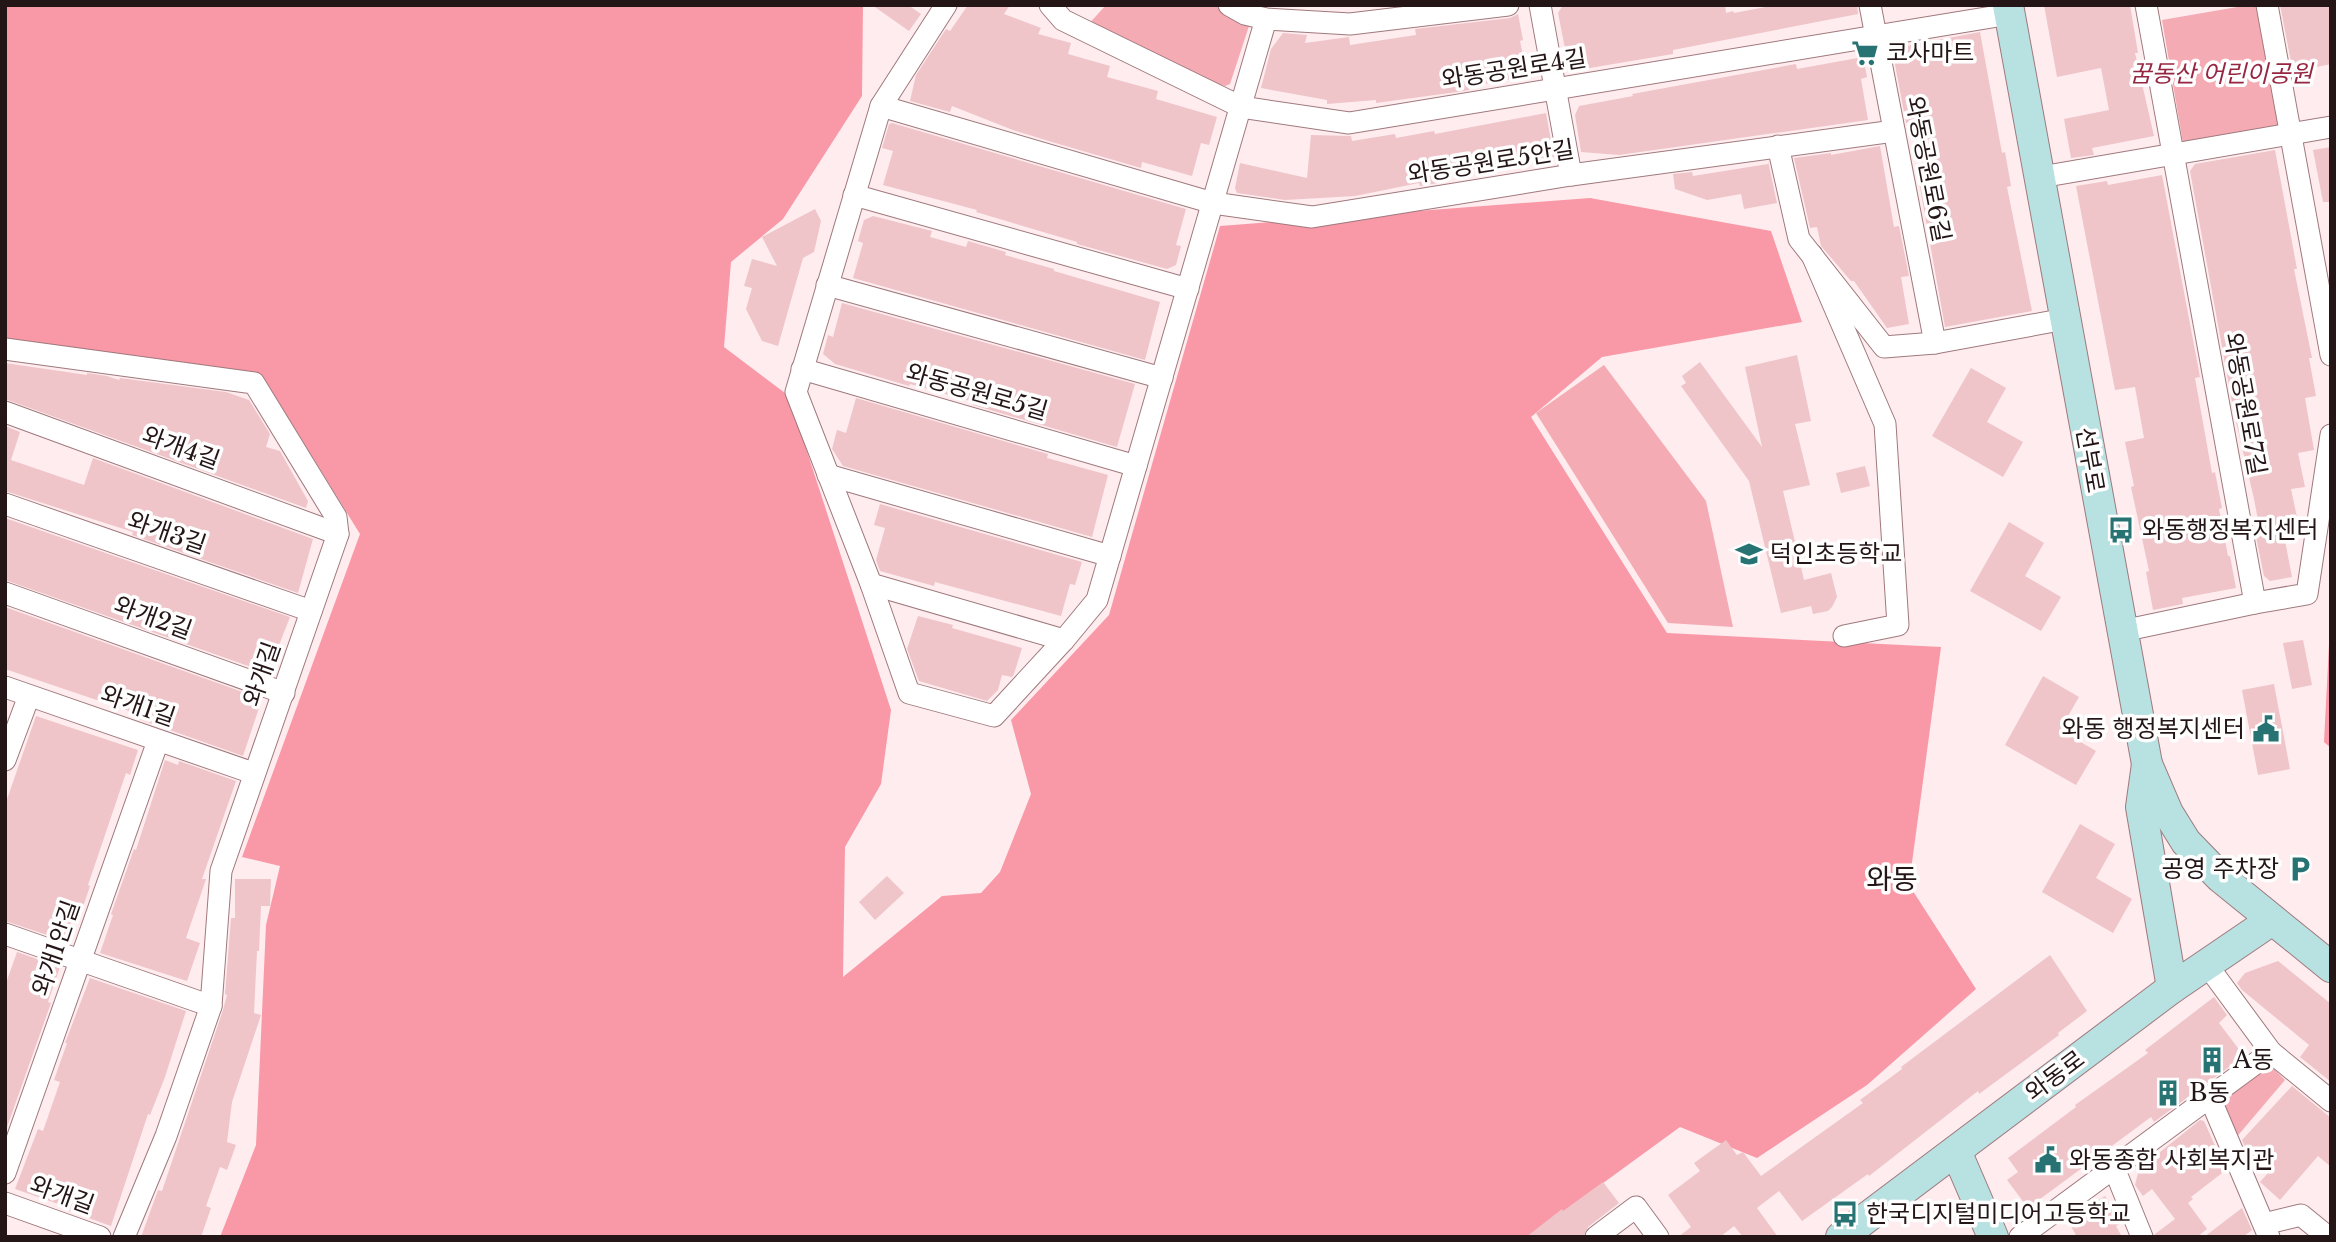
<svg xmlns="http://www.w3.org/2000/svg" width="2336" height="1242" font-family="'Libre Baskerville','Noto Sans KR',serif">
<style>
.green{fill:#f4abb3}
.forest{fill:#f998a6}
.building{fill:#efc5c9}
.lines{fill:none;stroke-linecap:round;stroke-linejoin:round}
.street-casing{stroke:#9f797d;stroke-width:23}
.secondary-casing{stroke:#9f797d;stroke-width:32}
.street{stroke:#fff;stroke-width:21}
.secondary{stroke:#b8e1e1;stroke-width:30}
.labels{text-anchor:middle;stroke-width:7;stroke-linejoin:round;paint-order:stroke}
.poi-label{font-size:24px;fill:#241517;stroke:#fefefe;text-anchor:start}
.street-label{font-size:24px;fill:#241517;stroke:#fefefe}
.park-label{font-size:24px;font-style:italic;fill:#952540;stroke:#fefefe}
.quarter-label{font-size:28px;fill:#241517;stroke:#fefefe}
</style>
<rect width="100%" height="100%" fill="#feecee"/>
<g class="green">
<path d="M1106 5H1218L1247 19 1249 26 1230 84 1225 86 1138 61 1087 26Z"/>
<path d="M2249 5H2258L2279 127 2183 143 2162 20Z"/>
<path d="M1604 365 1706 501 1733 627 1668 623 1536 413Z"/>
<path d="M2262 1065 2272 1067 2285 1080 2234 1140 2215 1100Z"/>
</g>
<g class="forest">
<path d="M5 5H863L862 96 783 219 731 262 724 347 789 396 891 710 881 784 845 847 843 977 942 896 981 893 1000 872 1031 794 1011 720 1109 615 1220 226 1590 198 1771 231 1802 322 1602 357 1531 417 1667 633 1941 647 1909 885 1976 989 1867 1085 1757 1158 1680 1127 1529 1237H220L256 1145 266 925 280 866 242 857 360 534 262 375 5 338Z"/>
<path d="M2331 605V748L2324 742Z"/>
</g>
<g class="building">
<path d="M872 5H908L921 14 909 31Z"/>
<path d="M968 5H1010L1004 14 1041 28 1038 34 1071 43 1068 54 1110 66 1107 77 1158 91 1156 99 1217 117 1209 145 1201 143 1192 176 1142 162 1141 168 1052 142 1013 130 952 106 950 112 910 101 916 75 946 29 950 31Z"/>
<path d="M1563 5H1725L1726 13 1733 11 1734 13 1776 5H1857L1858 14 1673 50V54L1578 70 1568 64 1558 13Z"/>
<path d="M2044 5H2130L2138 53H2135L2154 136 2092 148 2094 155 2071 158 2064 119 2109 110 2101 68 2057 77Z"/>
<path d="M2280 5H2331V64L2293 72Z"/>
<path d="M1518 14 1523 40 1520 41 1527 76 1468 87 1469 90 1457 92 1376 103V100L1327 104V100L1261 88 1271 49 1283 33 1307 35 1305 43 1349 37 1350 45 1416 35 1415 29 1510 18Z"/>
<path d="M1980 32 2002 153 2005 152 2011 186 2007 187 2032 311 1945 327 1917 171 1924 170 1916 121 1906 123 1893 54 1896 48Z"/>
<path d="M1863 57 1867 77 1861 79 1868 120 1619 155 1581 152 1575 115 1579 106 1633 96 1632 94 1796 64 1797 69Z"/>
<path d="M1546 113 1554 157 1526 162 1525 160 1442 175 1444 182 1420 186 1419 183 1355 196 1285 200 1237 193 1235 188 1240 163 1307 178 1311 135 1351 136 1352 141 1395 134 1396 138 1434 131 1435 134Z"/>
<path d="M892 123 1186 209 1176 245 1181 246 1176 265 1167 269 1077 244V242L976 212 977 210 883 185 893 151 882 148 889 124Z"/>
<path d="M1880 146 1894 227 1899 226 1909 276 1901 277 1909 324 1887 328 1854 281H1851L1821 246 1817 227 1810 228 1794 158 1831 153V155Z"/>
<path d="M2331 147V202H2323L2313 150Z"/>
<path d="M2275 150 2297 269H2294L2312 358H2309L2316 396 2305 398 2314 450 2298 453 2305 487 2291 489 2298 522 2282 525 2292 577 2270 581 2264 576 2256 537 2261 536 2254 499 2234 413 2190 171 2195 164Z"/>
<path d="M1768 161 1777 203 1744 209 1741 194 1707 200 1675 189 1673 174 1692 172 1693 176 1768 164Z"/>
<path d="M2162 175 2200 377 2195 378 2212 473 2215 472 2222 508 2219 509 2228 556H2230L2236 588 2182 598 2183 604 2153 610 2146 572 2149 571 2131 487 2134 486 2125 442 2144 438 2135 387 2115 390 2076 186 2107 181 2108 185Z"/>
<path d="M815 209 821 221 814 252 803 258 778 346 762 341 746 309 752 288 744 286 752 259 777 266 762 237Z"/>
<path d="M873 216 932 231 930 237 966 247 968 241 1006 252 1005 255 1054 269V271L1160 302 1145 360 853 278 863 243 858 241 864 220Z"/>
<path d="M842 303 1135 384 1117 447 973 405 974 402 910 384 909 386 835 364 823 354 828 335 833 337Z"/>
<path d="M1797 355 1811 421 1795 424 1810 485 1783 491 1804 580 1831 573 1837 597 1832 607 1828 611 1813 614 1811 606 1781 613 1749 481 1681 386 1686 383 1682 376 1700 362 1762 447 1745 367Z"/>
<path d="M5 363 87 375V373L107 376 119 380 120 378 226 392 249 400 270 434 266 447 280 451 308 501 306 508 5 399Z"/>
<path d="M1971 368 2006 388 1987 422 2023 442 2003 477 1932 436Z"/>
<path d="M856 398 1048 454 1047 458 1108 475 1092 537 843 466 832 449 837 430 846 433Z"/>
<path d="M5 426 20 432 11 460 84 485 93 458 313 539 298 593 132 535 133 532 5 491Z"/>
<path d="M1865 466 1870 486 1841 493 1836 473Z"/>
<path d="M880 504 1082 562 1075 585 1070 584 1061 616 935 582 934 586 880 571 876 560 885 528 874 525Z"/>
<path d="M5 518 290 617 268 673 5 580Z"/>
<path d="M2009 522 2044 543 2025 576 2061 597 2041 631 1970 591Z"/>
<path d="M5 607 262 699 243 756 133 717 135 713 5 669Z"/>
<path d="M918 616 953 625 952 628 1022 648 1014 674 1012 677 1002 675 998 690 987 701 919 681 907 649Z"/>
<path d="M2303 640 2312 685 2292 689 2283 643Z"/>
<path d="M2043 676 2079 697 2060 730 2096 751 2076 785 2005 745Z"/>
<path d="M2274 684 2290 769 2258 775 2242 690Z"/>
<path d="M36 716 138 750 130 775 126 773 88 885 90 886 82 910 76 908 65 941 5 921V805Z"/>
<path d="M165 760 178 765 179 761 236 781 202 879H206L186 938 200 943 187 981 100 953 113 915 111 914 134 849 136 850Z"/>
<path d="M2080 824 2115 844 2096 878 2132 899 2113 933 2042 892Z"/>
<path d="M887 876 904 893 875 920 859 902Z"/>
<path d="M235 879H271L270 906H261L259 951H257L254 1013 261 1015 232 1102 227 1142 236 1145 227 1170 220 1167 206 1206 211 1208 201 1237H141L158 1190 162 1191 223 1010 227 995 225 994 231 918H235Z"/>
<path d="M17 952 60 967 48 1002 51 1003 6 1130 5 986Z"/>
<path d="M2050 955 2087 1011 2058 1033 2059 1035 1979 1094 1978 1091 1869 1176 1868 1174 1802 1221 1779 1191 1757 1208 1778 1237H1743L1734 1226 1720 1237H1678L1691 1227 1668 1195 1700 1171 1694 1163 1726 1140 1737 1155 1743 1152 1761 1176 1863 1103 1860 1100 1902 1069 1901 1067Z"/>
<path d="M2278 961 2331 1004V1082L2300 1057 2309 1045 2242 990 2237 983 2245 973Z"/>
<path d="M90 978 186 1011 165 1077 150 1115 148 1114 111 1226 69 1211 70 1208 15 1189 38 1129 43 1131 60 1082 54 1080 67 1043H65Z"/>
<path d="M2214 997 2227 1015 2219 1023 2244 1056 2154 1122 2151 1117 2028 1208 2007 1180 2018 1172 2008 1158 2076 1107 2075 1105 2148 1053 2145 1050Z"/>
<path d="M2292 1086 2331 1118V1167L2318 1156 2280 1200 2260 1182 2268 1173 2249 1156 2242 1140Z"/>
<path d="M2200 1120 2204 1121 2226 1170 2191 1197 2193 1199 2188 1203 2207 1229 2197 1237H2155V1234L2175 1219 2152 1189 2143 1196 2135 1185 2139 1169Z"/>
<path d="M1603 1182 1619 1203 1588 1227 1583 1237H1526L1562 1209 1563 1211Z"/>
<path d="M2105 1196 2121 1223 2116 1226 2122 1237H2077L2067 1219Z"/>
<path d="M2242 1208 2252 1230 2243 1237H2204Z"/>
</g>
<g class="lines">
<g class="street-casing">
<g id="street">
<path d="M946 5 881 106 796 392 871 584 1064 640 1097 600 1266 19"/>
<path d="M1050 5 1063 20 1241 107 1349 123 2010 14"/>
<path d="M1229 5 1245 14 1266 19 1350 24 1508 5"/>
<path d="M1540 5 1571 175"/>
<path d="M1870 5 1935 343"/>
<path d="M2146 5 2255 603 2307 594 2331 435"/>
<path d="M2267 5 2331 355"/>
<path d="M881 106 1213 203 1312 217 1571 175 1894 131"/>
<path d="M1778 146 1799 239 1884 347 1935 343 2065 319"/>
<path d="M2041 177 2331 127"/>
<path d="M854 195 1188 289"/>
<path d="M1812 255 1885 424 1898 625 1844 636"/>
<path d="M827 285 1162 378"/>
<path d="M5 349 254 383 336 517 338 534 221 871 211 1006 166 1136 124 1237"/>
<path d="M802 369 1136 466"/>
<path d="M5 412 338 534"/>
<path d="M828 475 1110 556"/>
<path d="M5 504 311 611"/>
<path d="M871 584 909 693 994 716 1064 640"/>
<path d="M5 593 284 693"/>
<path d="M2122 631 2255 603"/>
<path d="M5 687 253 773"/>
<path d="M5 760 29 696"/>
<path d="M5 934 211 1006"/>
<path d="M2207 965 2271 1052"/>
<path d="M2210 1098 2269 1237"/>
<path d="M2114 1168 2142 1237"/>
<path d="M5 1173 158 741"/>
<path d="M5 1203 100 1237"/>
<path d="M2264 1224 2301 1215 2328 1237"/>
<path d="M1596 1237 1636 1207 1658 1237"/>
<path d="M2020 1237 2271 1052 2331 1101"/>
</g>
</g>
<g class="secondary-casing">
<g id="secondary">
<path d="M2008 5 2147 764 2168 813 2186 842 2220 877 2331 967"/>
<path d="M2147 764 2141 807 2172 988"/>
<path d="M1956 1151 1993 1237"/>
<path d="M1841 1237 2172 988 2272 920"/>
</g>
</g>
<use href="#street" class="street"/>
<use href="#secondary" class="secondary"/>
</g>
<defs>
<g id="supermarket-bare" transform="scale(2.1)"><path d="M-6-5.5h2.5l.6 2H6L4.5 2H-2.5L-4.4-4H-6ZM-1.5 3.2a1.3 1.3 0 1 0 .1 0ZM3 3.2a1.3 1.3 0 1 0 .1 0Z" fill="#277272" stroke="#fefefe" stroke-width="2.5" paint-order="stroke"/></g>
<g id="bus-bare" transform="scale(2.1)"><path d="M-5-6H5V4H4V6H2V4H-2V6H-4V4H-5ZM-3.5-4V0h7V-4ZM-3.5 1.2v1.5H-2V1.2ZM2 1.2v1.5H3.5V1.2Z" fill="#277272" stroke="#fefefe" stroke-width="2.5" paint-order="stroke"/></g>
<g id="school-bare" transform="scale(2.1)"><path d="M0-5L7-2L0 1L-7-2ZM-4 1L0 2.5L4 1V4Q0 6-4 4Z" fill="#277272" stroke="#fefefe" stroke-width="2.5" paint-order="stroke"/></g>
<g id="civic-bare" transform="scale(2.1)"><path d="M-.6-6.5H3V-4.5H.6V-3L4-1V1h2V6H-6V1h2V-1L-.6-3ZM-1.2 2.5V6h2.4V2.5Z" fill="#277272" stroke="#fefefe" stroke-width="2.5" paint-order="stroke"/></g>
<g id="parking-bare" transform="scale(2.1)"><path d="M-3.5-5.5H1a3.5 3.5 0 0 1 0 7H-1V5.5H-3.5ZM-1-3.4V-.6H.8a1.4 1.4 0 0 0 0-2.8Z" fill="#277272" stroke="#fefefe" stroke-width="2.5" paint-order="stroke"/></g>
<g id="building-bare" transform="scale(2.1)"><path d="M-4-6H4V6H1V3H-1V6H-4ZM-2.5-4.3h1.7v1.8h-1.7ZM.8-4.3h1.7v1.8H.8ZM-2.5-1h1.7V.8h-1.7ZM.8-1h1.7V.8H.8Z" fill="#277272" stroke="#fefefe" stroke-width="2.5" paint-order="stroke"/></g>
</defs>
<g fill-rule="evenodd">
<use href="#supermarket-bare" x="1865" y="53"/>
<use href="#bus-bare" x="2121" y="530"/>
<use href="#school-bare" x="1749" y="554"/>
<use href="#civic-bare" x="2266" y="729"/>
<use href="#parking-bare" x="2300" y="869"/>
<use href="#building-bare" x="2212" y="1060"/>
<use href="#building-bare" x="2168" y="1093"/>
<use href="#civic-bare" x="2048" y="1160"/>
<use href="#bus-bare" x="1845" y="1214"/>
</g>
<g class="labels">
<g class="poi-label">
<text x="1886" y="61">코사마트</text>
<text x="2142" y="538">와동행정복지센터</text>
<text x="1770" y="562">덕인초등학교</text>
<text x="2245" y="737" text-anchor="end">와동 행정복지센터</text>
<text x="2279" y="877" text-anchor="end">공영 주차장</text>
<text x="2233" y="1068">A동</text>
<text x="2189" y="1101">B동</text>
<text x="2069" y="1168">와동종합 사회복지관</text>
<text x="1866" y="1222">한국디지털미디어고등학교</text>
</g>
<g class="street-label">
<text transform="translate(1514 69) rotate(-9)" y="8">와동공원로4길</text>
<text transform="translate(1491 162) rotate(-9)" y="8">와동공원로5안길</text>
<text transform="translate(1928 169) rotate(79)" y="8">와동공원로6길</text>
<text transform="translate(977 392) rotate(16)" y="8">와동공원로5길</text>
<text transform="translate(2245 404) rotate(80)" y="8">와동공원로7길</text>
<text transform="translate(181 448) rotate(20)" y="8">와개4길</text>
<text transform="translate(2090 460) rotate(80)" y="8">선부로</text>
<text transform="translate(167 533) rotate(19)" y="8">와개3길</text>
<text transform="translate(153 618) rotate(20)" y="8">와개2길</text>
<text transform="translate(262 674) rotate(-71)" y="8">와개길</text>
<text transform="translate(138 706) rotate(19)" y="8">와개1길</text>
<text transform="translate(56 948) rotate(-71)" y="8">와개1안길</text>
<text transform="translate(2055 1076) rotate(-37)" y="8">와동로</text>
<text transform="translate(62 1195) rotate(20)" y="8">와개길</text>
</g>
<g class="park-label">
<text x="2221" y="82">꿈동산 어린이공원</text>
</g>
<g class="quarter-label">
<text x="1892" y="889">와동</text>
</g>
</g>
<rect width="2336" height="1242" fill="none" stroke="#241517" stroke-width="14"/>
</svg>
